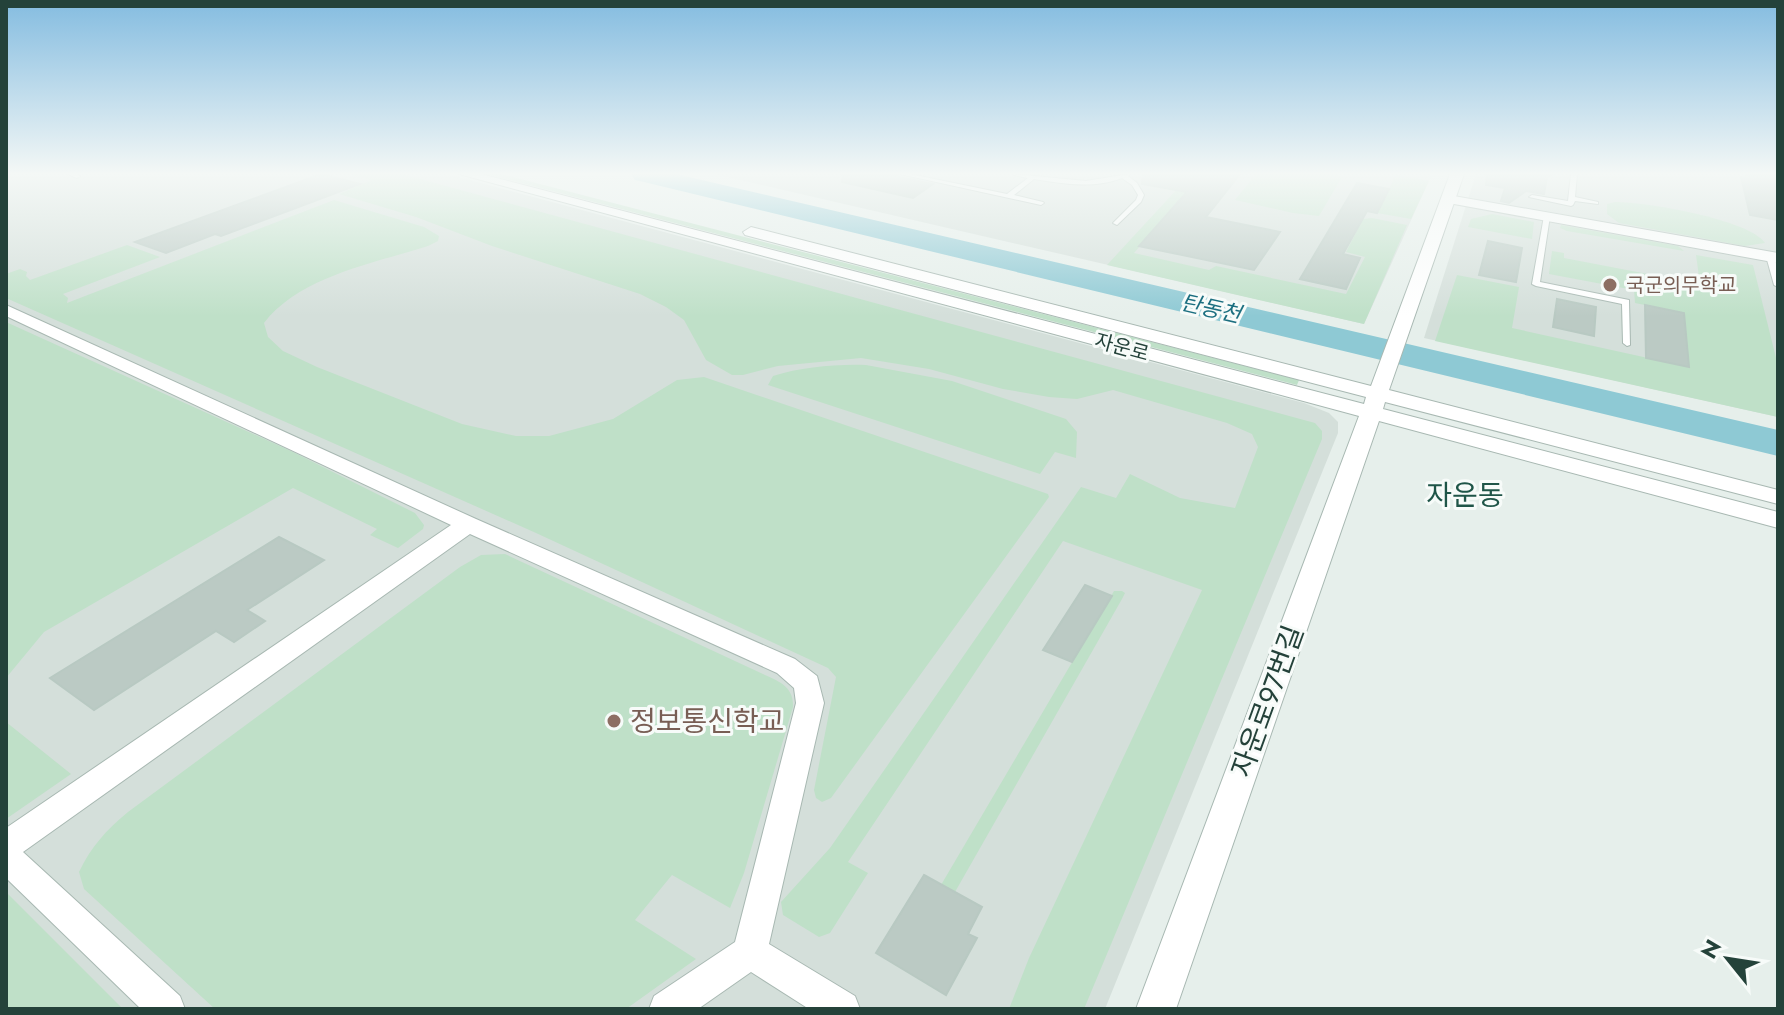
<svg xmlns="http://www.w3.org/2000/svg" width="1784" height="1015" font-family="Jost,'Noto Sans KR',sans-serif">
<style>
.built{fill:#d4dfda}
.green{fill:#bfe0c8}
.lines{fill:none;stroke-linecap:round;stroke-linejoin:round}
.river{fill:#8ec9d4;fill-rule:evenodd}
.building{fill:#bbcac4;stroke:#b8c9c2;stroke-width:2}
.service-casing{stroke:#a8b8b2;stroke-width:2}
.minor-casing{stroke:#a8b8b2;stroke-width:2}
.tertiary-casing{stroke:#a8b8b2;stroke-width:2}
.service{fill:#fff;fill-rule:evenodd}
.minor{fill:#fff;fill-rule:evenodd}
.tertiary{fill:#fff;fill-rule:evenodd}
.education-dot{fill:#8d6e63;stroke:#f7fbf9;stroke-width:3}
.labels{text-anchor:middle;stroke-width:6;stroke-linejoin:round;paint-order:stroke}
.far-education-label{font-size:20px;fill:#785e54;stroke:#f7fbf9;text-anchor:start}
.far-street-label{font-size:20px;fill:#24423a;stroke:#f7fbf9}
.far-water-label{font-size:22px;font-style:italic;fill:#1c6f80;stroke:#f7fbf9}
.quarter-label{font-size:28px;fill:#1f5548;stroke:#f7fbf9}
.near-street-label{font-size:28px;fill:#24423a;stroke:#f7fbf9}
.near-education-label{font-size:28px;fill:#785e54;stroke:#f7fbf9;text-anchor:start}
</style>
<rect width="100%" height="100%" fill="#e6efeb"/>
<g class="built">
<path d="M6 174H447L1304 403 1329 413 1338 422V433L1105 1009H6Z"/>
<path d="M714 174H1432L1364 324Z"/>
<path d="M1476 174H1778V417L1424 338Z"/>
</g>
<g class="green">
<path d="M351 174H402L1315 423 1322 431V439L1084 1009H1009L1029 958 1202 590 1063 541 848 862 868 873 830 933 819 937 783 915 781 902 830 848 1081 487 1116 498 1130 474 1180 498 1235 508 1258 447 1252 434 1227 423 1113 390 1077 399 1049 397 1003 389 929 369 861 358 778 366 743 375H732L706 360 684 320 666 307 640 294 492 246 416 217 339 194 372 180Z"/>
<path d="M487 174H501L1299 380 1297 385Z"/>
<path d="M1191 174H1199L1192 181 1196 182 1134 253 1209 270 1216 266 1346 294 1365 257 1346 252 1363 219 1372 218 1407 225 1364 324 1107 265Z"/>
<path d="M1256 174H1334L1342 177 1319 216 1293 213 1235 200Z"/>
<path d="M1396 175 1429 181 1411 219 1377 213Z"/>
<path d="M334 200 424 227 439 236 438 241 428 246C375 263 300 276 264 323L268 337 283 351 317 367 462 424 516 436H549L613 419 677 380 704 377 1048 494 1049 497 831 798 822 802 816 798 814 790 836 677 828 668 536 533 6 298V274L20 269 27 272 26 276 30 280 127 245 160 257 63 294 68 298 67 303Z"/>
<path d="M1615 202C1646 202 1748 219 1765 243L1745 246 1619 223 1607 214V204Z"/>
<path d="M1492 214 1534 222 1532 239 1468 227 1471 219Z"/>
<path d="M1561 225 1678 246 1684 251 1567 231 1560 228Z"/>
<path d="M1552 251 1564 253V258L1700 284 1696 255 1753 265 1778 366V417L1435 341 1457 275 1519 287 1512 328 1689 367 1684 313 1635 303 1634 290 1549 274Z"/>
<path d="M6 322 293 452 415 513 424 525 423 529 398 548 370 535 377 529 293 488 44 632 6 678Z"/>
<path d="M866 365 952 381 1066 419 1077 432 1076 458 1055 452 1040 474 768 385 773 376C802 367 835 364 866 365Z"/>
<path d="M505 554 765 675C781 682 794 688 793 707L744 873 730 908 672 875 635 920 696 959 626 1009H215L84 889 79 872C91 847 106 830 128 812L460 567 481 555Z"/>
<path d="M1114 591H1122L1125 593 1122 599 955 892 941 885Z"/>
<path d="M6 722 71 774 6 819Z"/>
<path d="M6 892 123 1009H6Z"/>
</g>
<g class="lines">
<path class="river" d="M631 174H676L1778 430V456L644 182 635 180Z"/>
</g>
<g class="building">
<path d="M321 174 360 184 221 236 215 234 166 253 135 242Z"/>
<path d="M843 174H897L899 177 933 184 913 198 842 182Z"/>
<path d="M1143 174H1240L1206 217 1280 232 1254 270 1139 246 1187 192 1142 184Z"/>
<path d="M1487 174H1553L1547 177 1544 194 1526 191 1509 203 1501 201 1505 188 1486 185Z"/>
<path d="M1746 174H1778V220L1750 215 1741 177 1747 178Z"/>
<path d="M1357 183 1389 189 1377 213 1367 211 1343 254 1360 258 1346 289 1300 279Z"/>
<path d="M1488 241 1522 248 1516 282 1479 275Z"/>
<path d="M1557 299 1596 307 1594 336 1553 327Z"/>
<path d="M1645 305 1684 313 1689 367 1646 358Z"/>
<path d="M279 537 324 560 247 610 265 621 234 642 216 631 94 710 50 678Z"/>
<path d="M1085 585 1112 596 1072 662 1043 650Z"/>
<path d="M924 875 982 907 968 934 977 938 946 995 876 953Z"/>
</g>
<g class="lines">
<g class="service-casing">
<g id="service">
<path d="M68 174H76L80 176 77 178Z"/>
<path d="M900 174H910L1007 194 1028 178 1014 175 1013 174 1086 181 1129 174 1128 176 1137 183 1144 195 1141 202 1117 225 1113 223 1136 200 1138 195 1132 185 1122 178C1094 189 1063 184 1034 179L1014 195 1043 202 1044 203 1041 205Z"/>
<path d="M1571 174H1577L1575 197 1598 202V204L1575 201 1573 205 1571 206 1529 197 1532 195 1568 201Z"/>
<path d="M1547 214 1550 216 1540 282 1629 300 1630 345 1627 346 1623 343 1622 304 1536 286 1532 284 1544 216Z"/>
<path d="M1767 254 1774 256 1778 271V287L1774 285 1766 256Z"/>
</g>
</g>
<g class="minor-casing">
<g id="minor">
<path d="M1448 195 1778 253V263L1443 202V196Z"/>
<path d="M6 305 476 519 795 659 817 676 824 703 769 944 855 996 860 1009H809L751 972 698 1009H649L654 996 735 942 796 703 794 688 777 673 470 534 23 852 180 996 185 1009H141L6 878V828L451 525 6 316Z"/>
</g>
</g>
<g class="tertiary-casing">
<path id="tertiary" d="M459 174H481L1364 404 1366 397 745 235 743 232 751 227 1371 386 1450 174H1464L1389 390 1778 490V504L1385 402 1383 409 1778 512V528L1379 421 1176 1009H1136L1359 416Z"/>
</g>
<use href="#service" class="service"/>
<use href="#minor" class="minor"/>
<use href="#tertiary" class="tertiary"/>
</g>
<linearGradient id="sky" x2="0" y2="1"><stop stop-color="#84bce0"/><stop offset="0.55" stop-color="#f4f8f6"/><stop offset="1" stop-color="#f4f8f6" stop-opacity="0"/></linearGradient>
<rect width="1784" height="316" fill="url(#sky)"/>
<g class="education-dot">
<circle cx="1610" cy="285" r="8"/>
<circle cx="614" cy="721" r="8"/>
</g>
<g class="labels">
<g class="far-education-label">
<text x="1626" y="292">국군의무학교</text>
</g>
<g class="far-street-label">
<text transform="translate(1122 347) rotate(15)" y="7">자운로</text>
</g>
<g class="far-water-label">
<text transform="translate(1211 308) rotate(13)" y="8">탄동천</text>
</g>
<g class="quarter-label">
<text x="1465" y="505">자운동</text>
</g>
<g class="near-street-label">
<text transform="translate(1267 701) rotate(-70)" y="10">자운로97번길</text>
</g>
<g class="near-education-label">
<text x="630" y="731">정보통신학교</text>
</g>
</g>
<rect width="1784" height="1015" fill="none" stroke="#24423a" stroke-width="16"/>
<g transform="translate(1728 959) rotate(300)" stroke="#f7fbf9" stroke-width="6" paint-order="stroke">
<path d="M0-6L14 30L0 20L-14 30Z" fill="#24423a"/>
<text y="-12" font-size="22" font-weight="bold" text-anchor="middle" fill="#24423a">N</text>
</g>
</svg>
